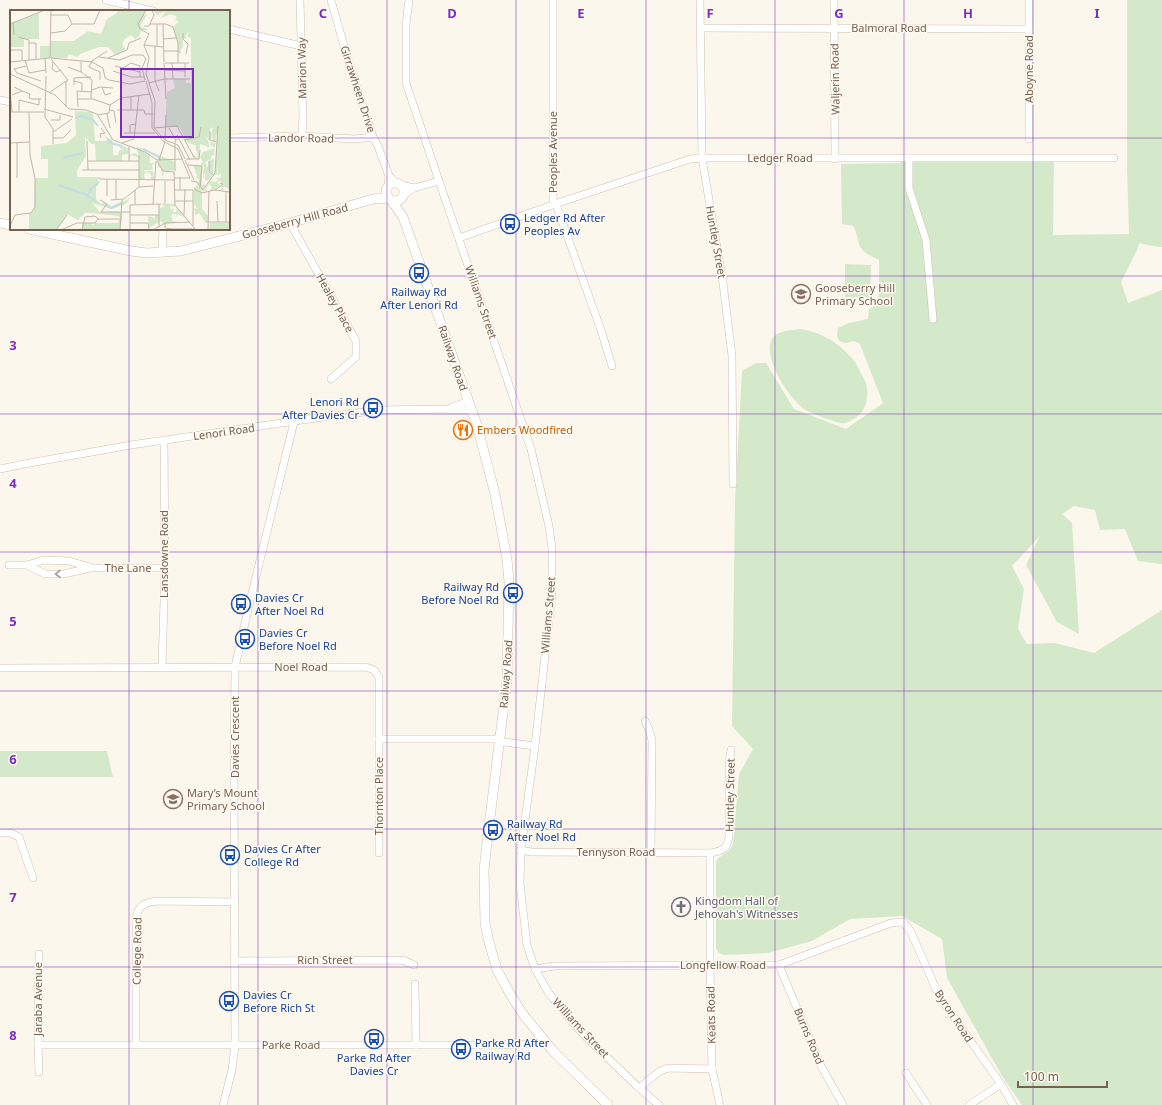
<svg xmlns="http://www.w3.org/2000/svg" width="1162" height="1105" font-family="'Noto Sans',sans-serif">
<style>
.green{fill:#d4e9ca}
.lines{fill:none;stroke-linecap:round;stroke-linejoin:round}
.minor-casing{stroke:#cec0b1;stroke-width:8}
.tertiary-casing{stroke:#cec0b1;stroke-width:10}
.minor{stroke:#fff;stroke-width:7}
.tertiary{stroke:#fff;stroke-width:9}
.oneway{stroke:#a6988d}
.grid{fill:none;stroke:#7b2cbf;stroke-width:1;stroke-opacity:0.55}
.labels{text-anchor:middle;stroke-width:3;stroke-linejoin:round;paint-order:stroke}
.street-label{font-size:11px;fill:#76604f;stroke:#fefaf2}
.transit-label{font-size:11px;fill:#164399;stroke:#fefaf2;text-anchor:start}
.education-label{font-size:11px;fill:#785e54;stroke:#fefaf2;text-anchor:start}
.food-label{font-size:11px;fill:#c56008;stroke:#fefaf2;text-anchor:start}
.worship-label{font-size:11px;fill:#5b616d;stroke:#fefaf2;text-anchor:start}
.inset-river{fill:none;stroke:#c1dde5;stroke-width:2}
.inset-road{fill:none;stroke:#c2b6a8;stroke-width:1}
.view{fill:#7b2cbf;fill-opacity:0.15;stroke:#7b2cbf;stroke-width:2}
.inset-edge{fill:none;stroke:#76604f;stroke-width:2}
.grid-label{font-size:13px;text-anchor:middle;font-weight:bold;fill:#7b2cbf;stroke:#fefaf2;stroke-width:3;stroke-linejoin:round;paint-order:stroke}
</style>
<rect width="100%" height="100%" fill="#fcf7ec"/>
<g class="green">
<path d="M1127 0H1162V247L1152 246 1139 243 1138 248 1121 282 1128 303 1162 290V564L1138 561 1125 529 1100 530 1095 510 1074 506 1062 514 1072 523 1079 634 1057 622 1026 565 1040 536 1012 566 1024 589 1018 629 1027 644 1055 643 1094 653 1162 610V1105H1022L1002 1076 947 978 942 939 902 916 850 919 812 941 768 953 724 955C720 954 718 953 716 948V862C720 854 729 854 733 844L739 774 753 749 732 726 735 501 742 371 756 363H766L794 409 846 429 883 403 861 347C860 344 860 343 856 342 853 341 850 342 846 343 837 343 836 335 838 328L849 323 868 319 869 309 879 304V260C871 256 862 253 859 244 857 238 857 232 853 226L842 224 841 164 900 163 899 158H1054L1053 235 1129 234 1127 168Z"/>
<path d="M845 264 871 265 870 298 845 297Z"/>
<path d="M801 329C810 331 819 333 827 338 837 343 848 353 855 362 857 365 859 369 860 372 862 376 865 380 866 383 869 395 867 409 857 417 852 420 847 424 841 423 833 422 811 413 804 409 789 399 755 348 777 334 784 330 793 330 801 329Z"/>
<path d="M0 751H107L113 777H0Z"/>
</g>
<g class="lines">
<g class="minor-casing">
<g id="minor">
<path d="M106 0 153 11"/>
<path d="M300 0 303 115 302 136"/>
<path d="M331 0 348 60 373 137 378 146 389 176 388 186"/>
<path d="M409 0 406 24V83L439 181 531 449 549 526 552 548V593L535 746 521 850 520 884 527 945 535 969 548 992 564 1012 585 1036 639 1088 659 1105"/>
<path d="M553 0V200L557 207 602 333 612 366"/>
<path d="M700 0 702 158 723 283 732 356 733 484"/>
<path d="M834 0 835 159"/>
<path d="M1029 0V139"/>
<path d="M701 28 1029 29"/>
<path d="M229 29 301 46"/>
<path d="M0 100 11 102"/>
<path d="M229 138 302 136 354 139 373 137"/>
<path d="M909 158V188L926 240 933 319"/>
<path d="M389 176 396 183"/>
<path d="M401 185 414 188"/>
<path d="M403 195 414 188 439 181"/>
<path d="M290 223 356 341V357L331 379"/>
<path d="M459 238 555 204 690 159 702 158H1114"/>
<path d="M162 253 163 229"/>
<path d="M449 409C455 405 462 404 468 401"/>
<path d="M0 469 24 464 131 445 316 418 380 410 449 409 453 410H471"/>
<path d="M9 565H27L44 560 69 561 90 567"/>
<path d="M27 565 45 574H64L90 568H165"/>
<path d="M162 667 165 568 164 441"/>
<path d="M0 668 366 667 374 670 379 677V739H496L504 742 535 746"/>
<path d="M645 721 650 732 652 741 651 852"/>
<path d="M0 833H10L19 837 33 878"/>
<path d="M521 850 531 852 710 853C723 851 727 849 729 836V764L731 750"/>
<path d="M379 853V739"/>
<path d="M710 853V966L712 1069 720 1105"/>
<path d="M39 954 38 1045 39 1072"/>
<path d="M235 961 403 960 414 965"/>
<path d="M779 965 821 1066 843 1105"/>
<path d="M535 969 554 966 779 965 891 923 903 922 911 932 940 998 1001 1084 1013 1105"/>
<path d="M415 984 416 1045"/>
<path d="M136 1044V921C137 906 144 902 158 901L235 902"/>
<path d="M38 1045H494L529 1044 533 1043 541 1037"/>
<path d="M906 1073 927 1105"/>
<path d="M639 1088 660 1071 668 1068 712 1069"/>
<path d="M223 1105 232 1070 235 1045 234 782 235 667 250 601 294 422"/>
<path d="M969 1105 1001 1084"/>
</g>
</g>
<g class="tertiary-casing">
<g id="tertiary">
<circle cx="395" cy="192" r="9"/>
<path d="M391 200 403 217 477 425 495 494 507 559 509 582 507 680 488 834 484 870 485 923 489 942 497 970 509 992 522 1013 553 1051 608 1105"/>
<path d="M0 223 11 225"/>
<path d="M29 229 131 251 147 253 181 251 290 223 373 199 389 198"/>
</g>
</g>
<use href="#minor" class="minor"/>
<use href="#tertiary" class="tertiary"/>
</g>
<defs><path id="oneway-chevron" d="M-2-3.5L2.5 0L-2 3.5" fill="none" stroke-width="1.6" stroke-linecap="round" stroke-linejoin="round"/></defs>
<use class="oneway" href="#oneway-chevron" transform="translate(58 574) rotate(179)"/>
<path class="grid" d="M129 0V11M258 0V1105M387 0V1105M516 0V1105M646 0V1105M775 0V1105M904 0V1105M1033 0V1105M0 138H11M229 138H1162M129 229V1105M0 276H1162M0 414H1162M0 552H1162M0 691H1162M0 829H1162M0 967H1162"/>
<defs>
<g id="bus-ring" transform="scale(1)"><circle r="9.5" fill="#fefaf2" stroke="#1a4fb4" stroke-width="1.5"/><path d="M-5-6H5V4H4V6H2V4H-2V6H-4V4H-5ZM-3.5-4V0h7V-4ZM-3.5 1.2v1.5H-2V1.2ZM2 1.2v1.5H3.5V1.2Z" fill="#1a4fb4"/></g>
<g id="school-ring" transform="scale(1)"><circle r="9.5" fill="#fefaf2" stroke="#8d6e63" stroke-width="1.5"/><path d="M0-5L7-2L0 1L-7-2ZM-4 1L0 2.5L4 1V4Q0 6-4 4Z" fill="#8d6e63"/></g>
<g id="restaurant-ring" transform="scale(1)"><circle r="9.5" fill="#fefaf2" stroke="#e8710a" stroke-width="1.5"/><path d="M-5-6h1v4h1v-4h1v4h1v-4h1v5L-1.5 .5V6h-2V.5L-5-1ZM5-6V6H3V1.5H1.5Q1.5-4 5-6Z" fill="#e8710a"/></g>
<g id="church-ring" transform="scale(1)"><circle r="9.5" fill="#fefaf2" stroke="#6b7280" stroke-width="1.5"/><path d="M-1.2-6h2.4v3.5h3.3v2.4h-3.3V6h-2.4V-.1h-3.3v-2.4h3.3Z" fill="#6b7280"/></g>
</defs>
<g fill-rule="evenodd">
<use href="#bus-ring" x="510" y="224"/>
<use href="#bus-ring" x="419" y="273"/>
<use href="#school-ring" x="801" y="294"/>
<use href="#bus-ring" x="373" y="408"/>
<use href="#restaurant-ring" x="463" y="430"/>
<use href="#bus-ring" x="513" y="593"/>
<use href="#bus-ring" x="241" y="604"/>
<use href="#bus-ring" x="245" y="639"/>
<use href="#school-ring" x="173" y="799"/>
<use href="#bus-ring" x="493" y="830"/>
<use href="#bus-ring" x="230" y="855"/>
<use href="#church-ring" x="681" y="907"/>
<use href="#bus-ring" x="229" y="1001"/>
<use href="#bus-ring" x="374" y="1039"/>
<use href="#bus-ring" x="461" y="1049"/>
</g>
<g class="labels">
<g class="street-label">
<text x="889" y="32">Balmoral Road</text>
<text transform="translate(302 68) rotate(-91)" y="4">Marion Way</text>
<text transform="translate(1029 69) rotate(-90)" y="4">Aboyne Road</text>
<text transform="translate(835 79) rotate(-91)" y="4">Waljerin Road</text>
<text transform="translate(358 89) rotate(72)" y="4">Girrawheen Drive</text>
<text transform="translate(301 138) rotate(1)" y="4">Landor Road</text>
<text transform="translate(553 152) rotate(-90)" y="4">Peoples Avenue</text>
<text x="780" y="162">Ledger Road</text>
<text transform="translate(295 221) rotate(-15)" y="4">Gooseberry Hill Road</text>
<text transform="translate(716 242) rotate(80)" y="4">Huntley Street</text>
<text transform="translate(481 302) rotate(71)" y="4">Williams Street</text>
<text transform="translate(335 303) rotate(61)" y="4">Healey Place</text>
<text transform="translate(453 358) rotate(71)" y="4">Railway Road</text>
<text transform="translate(224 432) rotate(-8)" y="4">Lenori Road</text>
<text transform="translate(164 554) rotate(-90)" y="4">Lansdowne Road</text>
<text x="128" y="572">The Lane</text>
<text transform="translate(548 615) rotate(-85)" y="4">Williams Street</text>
<text x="301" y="671">Noel Road</text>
<text transform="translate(506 674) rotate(-86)" y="4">Railway Road</text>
<text transform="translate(235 737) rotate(-90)" y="4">Davies Crescent</text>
<text transform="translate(730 795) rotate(-89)" y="4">Huntley Street</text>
<text transform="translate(379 796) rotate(-90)" y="4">Thornton Place</text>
<text x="616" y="856">Tennyson Road</text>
<text transform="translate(137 951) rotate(-89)" y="4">College Road</text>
<text x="325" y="964">Rich Street</text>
<text x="723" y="969">Longfellow Road</text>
<text transform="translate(38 999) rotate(-90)" y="4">Jaraba Avenue</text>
<text transform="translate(711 1015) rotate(-91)" y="4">Keats Road</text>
<text transform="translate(954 1016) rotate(57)" y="4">Byron Road</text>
<text transform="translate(581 1028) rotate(47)" y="4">Williams Street</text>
<text transform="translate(809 1036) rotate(67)" y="4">Burns Road</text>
<text x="291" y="1049">Parke Road</text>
</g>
<g class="transit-label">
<text x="524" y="222">Ledger Rd After<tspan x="524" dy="13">Peoples Av</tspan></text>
<text x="419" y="296" text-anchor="middle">Railway Rd<tspan x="419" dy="13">After Lenori Rd</tspan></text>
<text x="359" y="406" text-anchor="end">Lenori Rd<tspan x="359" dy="13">After Davies Cr</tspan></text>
<text x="499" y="591" text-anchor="end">Railway Rd<tspan x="499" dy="13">Before Noel Rd</tspan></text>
<text x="255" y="602">Davies Cr<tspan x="255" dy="13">After Noel Rd</tspan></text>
<text x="259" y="637">Davies Cr<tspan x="259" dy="13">Before Noel Rd</tspan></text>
<text x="507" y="828">Railway Rd<tspan x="507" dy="13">After Noel Rd</tspan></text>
<text x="244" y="853">Davies Cr After<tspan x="244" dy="13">College Rd</tspan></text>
<text x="243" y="999">Davies Cr<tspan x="243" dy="13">Before Rich St</tspan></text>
<text x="475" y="1047">Parke Rd After<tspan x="475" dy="13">Railway Rd</tspan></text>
<text x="374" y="1062" text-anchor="middle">Parke Rd After<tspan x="374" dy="13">Davies Cr</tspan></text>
</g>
<g class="education-label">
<text x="815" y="292">Gooseberry Hill<tspan x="815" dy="13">Primary School</tspan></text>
<text x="187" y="797">Mary’s Mount<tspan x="187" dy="13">Primary School</tspan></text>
</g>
<g class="food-label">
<text x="477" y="434">Embers Woodfired</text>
</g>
<g class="worship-label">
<text x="695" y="905">Kingdom Hall of<tspan x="695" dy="13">Jehovah's Witnesses</tspan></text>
</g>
</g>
<g transform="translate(10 10)">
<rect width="220" height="220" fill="#fcf7ec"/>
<path d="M107 0H136L134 6 138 3 130 16 139 20H131L127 15 131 21 129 27 125 29 121 25 115 29 112 34 116 40 105 45 98 37H89L70 44 68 47 59 44 57 48H30V36H41V31H64L78 21 91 24 97 9 107 3ZM143 0H220V179L213 177 214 180H210L213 177 208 178 213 174 210 171 207 172 210 175 205 179 199 181 202 177 199 174 195 180 198 181 193 182 200 171 206 172 208 169H204L211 167V163L208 166 207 155V165H205L208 118 205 132 202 130 203 125 200 129 203 117 200 119V132L196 126 200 137 204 136 200 135 201 132 205 133V137H198L190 134 189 149H184L181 143 188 148 185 135 178 133 169 117H155L157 82 165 78 163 69H176V73H181V29L177 26 180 21 175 26 176 27V29L173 28V22V37L170 40 172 43 168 44V33L163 17 169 11 165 10 167 7 161 4 151 8 156 1 147 5ZM29 3V29H14V37H0V14ZM65 101 83 102 85 131H98L93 124 99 129 101 128 103 133 108 134H103V145H108L109 141 114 139 110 138 109 135 116 137V139L119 137 118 144 112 145V151H86L85 134H81L75 127 76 146 67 160V167H91L87 170 90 172 86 177V189L91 194 93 193 98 194 102 197 120 188 116 194 102 199 82 193 90 202H112V209L108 206 82 203H75L68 210 57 204 46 220H19V204L24 201 25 168H38V149H31V136L57 133 66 125ZM126 137 136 139 130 140 140 145V153H145L142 155 143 160H134L136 163 137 161H143L144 170 139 167H142L139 162 134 164 135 169H129V148L122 145 119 149V145L125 143 129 146ZM205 138 204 143 201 140 205 145H202L200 151 204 148 203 165 199 161V150L195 152 197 155 198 152 196 157 198 156V162L202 166 199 171 201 166 198 171 195 170V163L194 164 193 174 196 176 192 180V199L199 207 198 213H196L189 203 185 205 184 198 188 199 184 194V177L187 176 189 169 185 168 187 166 183 155 192 156V176L189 175 191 179 193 174V159L195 158 191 154 193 152 190 147 193 142ZM142 143 164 151 165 160 153 162 154 165 152 166 151 158 148 157V147ZM153 193 165 194V197L160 196 161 200 164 198 163 202H166L167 197 174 207 169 205 170 203 165 208 167 204H162L160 212 161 208 163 207 162 211 168 212 153 214 151 211 139 218 138 206 145 208V205H149V199L155 196 151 195ZM109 210H112L110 220H72V213H81L83 216 84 213H108ZM200 213H220V220H199Z" fill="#d4e9ca"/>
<path class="inset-river" d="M65 108 72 106 83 110 88 116M97 129 101 133 112 136M133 139 149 147M53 148 73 143M48 175 75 184M75 184 86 191M78 186 80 180 88 173M97 196 101 198 111 193"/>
<path class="inset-road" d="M41 5H58L62 14M3 13 4 25M0 14 35 0M140 14H156L163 17 168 33V53M153 14 154 52M134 16H139L144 5 142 0M41 23 55 21 62 14H84L90 0M173 23V29L178 34 176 44M8 27 19 30V50M153 29 166 28M19 33H26V49M134 35 139 48 136 64 145 91 144 118 155 130 168 135 175 149M134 35 139 24 130 19 128 14 136 0M134 35 153 37M145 36V71L149 81M147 37V14M0 40H12V50M154 41H168M89 47 110 50 122 45H133L136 49 132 58 135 70M40 48 41 0M41 48 82 52 93 58 95 68 99 70 120 74 135 71M98 48 117 40 119 33 131 28M35 49 36 63M15 50 19 63 35 60M0 52 40 48M43 52 42 59 46 62 51 60M71 52V62L82 70 81 89M154 53 156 89M155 53H179M162 53 163 69M175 53V67M16 56 4 59 7 63 31 71M105 56 130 62M58 57 71 62M113 58 121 53 130 56V67M154 60 175 61M103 61 121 67H134M0 64 45 85 59 99 76 100 87 104 103 130 135 142 147 150M36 66 35 107 43 119V134M90 70V62L79 57 82 51 97 41M56 71V97M64 71 72 73V82M136 71 142 93V118L153 131 168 139 180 168H165M139 73 154 69H180M64 75V68L81 67M92 77 95 85 101 83M0 80 2 102M82 80 90 77 103 78M12 81 20 84 19 88 22 89H31M40 82 58 70 41 49M2 85 12 81 4 77M68 89H83L100 95 111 88 140 84M68 97 67 81 82 82M34 99 63 107M100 100 104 101 106 113M107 100H134L135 104H143M121 100V86M0 102H34M9 102V90L29 95V89M97 104 100 118M88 105 99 103 100 95M41 110H50V105M144 118 167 116 184 147M159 118 166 131M200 121V130L206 132M43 122 62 109M114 123H145M120 123V115L126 114M167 125 180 150M43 128H53L61 120M91 128 90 124 95 123 91 118M155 130 156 105M175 130 189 127 191 117M77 131 78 160M0 133 19 132M112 133 124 129 129 85M176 149H189L190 140M147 150 173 149M149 150 155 132M175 150 184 170M78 151H129M119 151V137M147 151 153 161 164 162M199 151V162L204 166M178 155 192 156 190 178M72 160H129M165 161V131L173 125M164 162 165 195 186 220M170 167V180M7 168V133M89 169 165 170M181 171 187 172 193 180 205 163 208 116M129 177V145M184 179 192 183 205 180 220 182M125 180V194M165 180H183M205 180 213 174 210 173M216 181V212M97 186V169M90 190 97 194 91 202M101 190 114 189 129 177 143 176M106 190V170M165 191H183M207 191 208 212M155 193V171M143 194 146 151M91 202H120M120 205H149M174 205 175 179M199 212H220M120 213H138L139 220M155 213V218L163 219M0 216 5 205 21 203 25 197V168L20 145 19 102M183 216V180M149 217V194M163 219H185M46 220 57 205M51 220 67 213H85L88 209H112M72 220 75 207 85 206 88 209M110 220 112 190M120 220V195L151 194M143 220 155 213 180 212M198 220 199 181"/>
<path class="view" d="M111 59H183V127H111Z"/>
<rect width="220" height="220" class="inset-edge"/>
</g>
<g class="grid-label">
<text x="323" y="18">C</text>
<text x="452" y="18">D</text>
<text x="581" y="18">E</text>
<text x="710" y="18">F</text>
<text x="839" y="18">G</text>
<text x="968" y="18">H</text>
<text x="1097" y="18">I</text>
<text x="13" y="350">3</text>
<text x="13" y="488">4</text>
<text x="13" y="626">5</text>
<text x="13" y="764">6</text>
<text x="13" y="902">7</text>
<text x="13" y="1040">8</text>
</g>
<path d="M1018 1081v6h89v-6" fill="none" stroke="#76604f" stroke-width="2"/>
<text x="1024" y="1081" font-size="12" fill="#76604f" stroke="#fefaf2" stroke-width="3" paint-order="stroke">100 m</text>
</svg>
